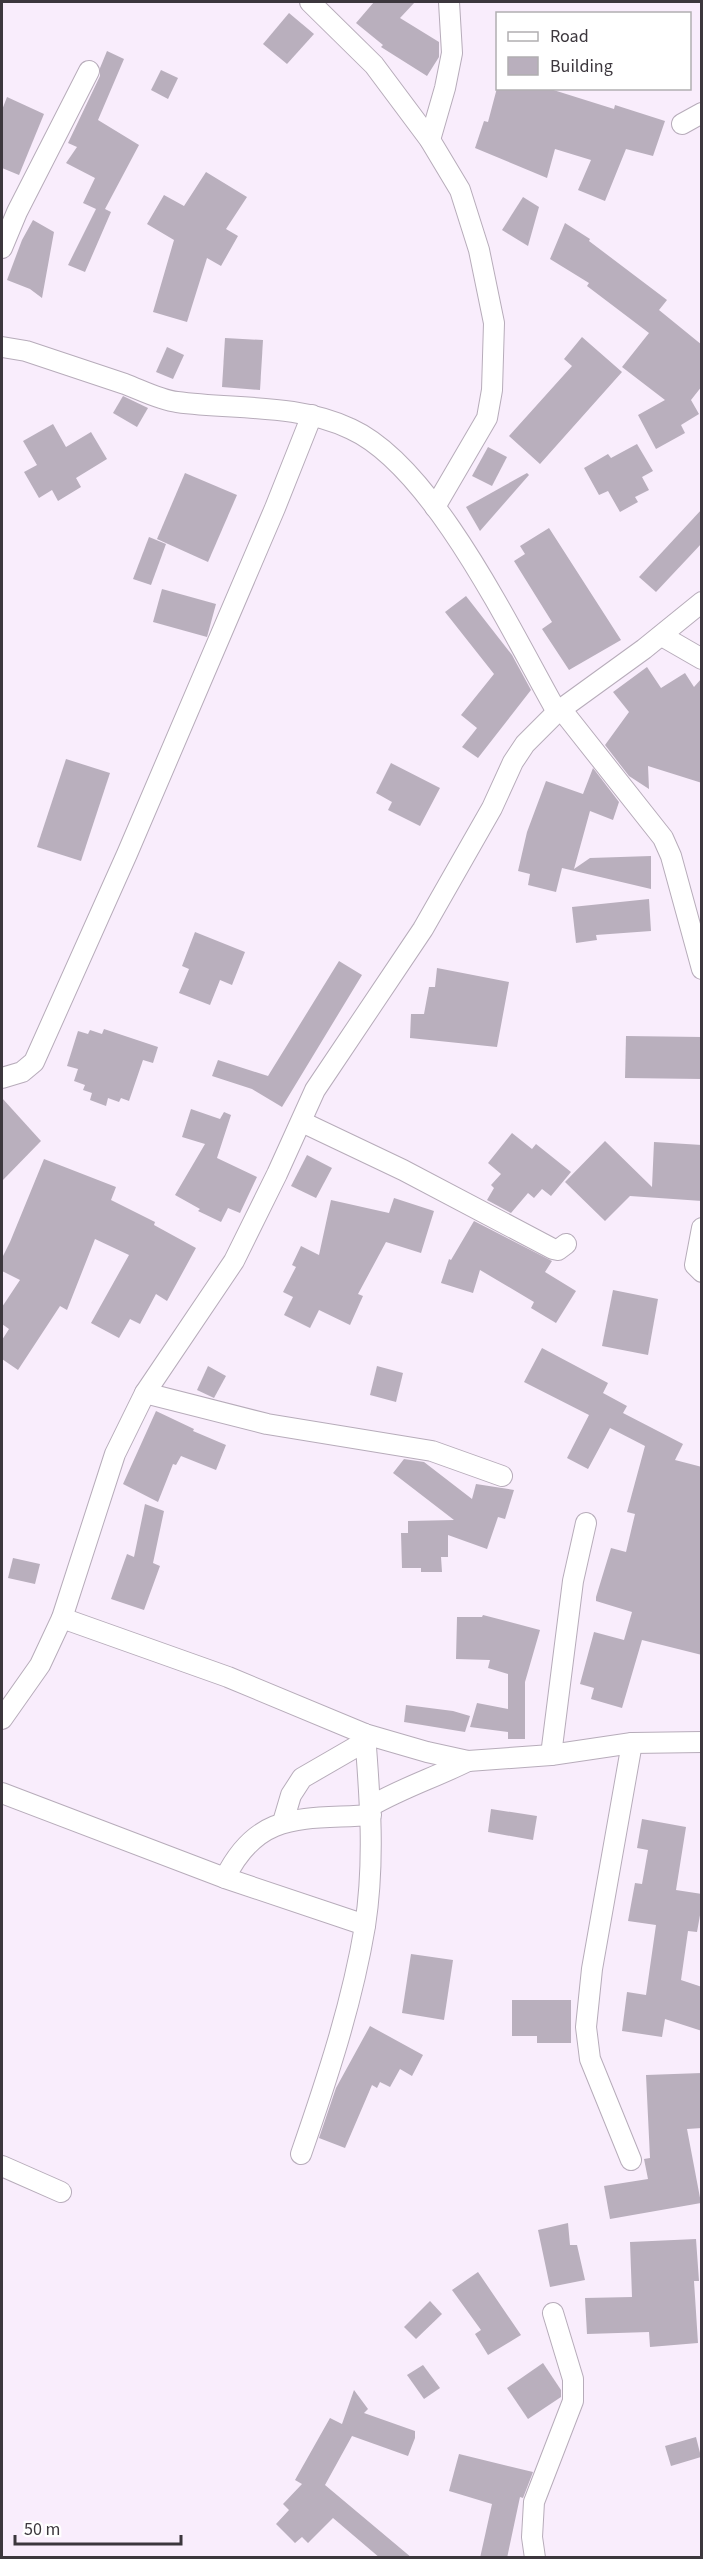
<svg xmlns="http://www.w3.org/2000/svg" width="703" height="2559" font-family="'Source Sans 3',sans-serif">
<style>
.building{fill:#b9afbd}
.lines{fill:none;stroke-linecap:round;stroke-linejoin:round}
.minor-casing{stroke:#b7acba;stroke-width:22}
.minor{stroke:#fff;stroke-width:20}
</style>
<rect width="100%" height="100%" fill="#f9edfc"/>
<g class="building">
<path d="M374 2H415L400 18 439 42V57L427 76 381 47 383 45 356 23Z"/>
<path d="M289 13 314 34 287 64 263 44Z"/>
<path d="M107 51 124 59 98 120 139 145 105 209 111 212 85 272 68 265 96 209 83 203 95 178 66 163 77 147 68 143 100 76V68Z"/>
<path d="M161 70 178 78 168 99 151 90Z"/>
<path d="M497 88H547L614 109 615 105 665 121 653 156 626 149 605 201 578 190 591 160 555 149 547 178 475 148 484 121 488 122Z"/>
<path d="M7 97 44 114 19 175 2 168V110Z"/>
<path d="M206 172 247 197 226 229 238 236 221 266 207 258 187 322 153 312 174 240 147 224 164 195 184 206Z"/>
<path d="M523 197 539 207 528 246 502 230Z"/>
<path d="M33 220 54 232 42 298 30 289 7 280 22 240Z"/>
<path d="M565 223 590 239 589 241 667 300 659 310 702 345V386L691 400 699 414 681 425 685 433 656 449 638 415 665 400 622 367 649 333 587 286 589 283 550 259Z"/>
<path d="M582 337 622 372 540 464 509 436 572 366 564 359Z"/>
<path d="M225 338 263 340 260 390 222 387Z"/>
<path d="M167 347 184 355 173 379 156 372Z"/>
<path d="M123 396 148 408 137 427 113 413Z"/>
<path d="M53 424 66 447 91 432 107 459 76 478 81 487 58 501 52 490 39 498 24 472 37 465 23 441Z"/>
<path d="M637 444 653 471 642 477 649 490 635 497 638 502 620 512 608 491 599 495 584 468 608 454 611 458Z"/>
<path d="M488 447 507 457 492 486 472 476Z"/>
<path d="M185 473 237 495 208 562 157 539Z"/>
<path d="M527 473 529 475 480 531 466 507Z"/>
<path d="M702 509V543L656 592 639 577Z"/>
<path d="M549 528 621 640 569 670 542 629 552 622 514 561 525 554 520 546Z"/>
<path d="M149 537 166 544 151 585 133 579Z"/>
<path d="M162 589 216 604 207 637 153 622Z"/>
<path d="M466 596 512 655 531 690 478 758 462 747 477 728 461 715 494 674 445 612Z"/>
<path d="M647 667 661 688 685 673 694 687 702 678V783L648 766 649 789 629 776 605 745 629 712 613 692Z"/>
<path d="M66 759 110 773 81 861 37 847Z"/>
<path d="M391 763 440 788 420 826 388 810 392 802 376 793Z"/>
<path d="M593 768 619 802 613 820 590 811 574 869 590 858 651 856V889L562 868 556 892 528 885 530 874 518 871 527 832 546 781 583 794Z"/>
<path d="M649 899 651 931 596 935 597 940 576 943 572 907Z"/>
<path d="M195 932 245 952 232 985 220 980 210 1005 179 993 189 969 182 966Z"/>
<path d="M339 961 362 975 282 1107 252 1089 212 1076 218 1060 268 1076Z"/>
<path d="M437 968 509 982 497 1047 410 1038 411 1014H424L429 987H435Z"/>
<path d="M104 1029 158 1047 153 1063 143 1060 129 1101 121 1098 119 1102 108 1098 106 1106 90 1100 92 1093 83 1090 85 1085 74 1081 78 1069 67 1066 78 1031 88 1034 90 1030 102 1034Z"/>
<path d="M626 1036 702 1037V1079L625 1078Z"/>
<path d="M2 1098 41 1141 2 1181Z"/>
<path d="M191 1109 220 1119 224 1112 231 1115 217 1158 257 1177 240 1213 228 1208 221 1222 198 1211 200 1209 175 1195 205 1144 182 1137Z"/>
<path d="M512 1133 532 1149 536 1144 571 1172 551 1196 542 1189 534 1198 528 1193 511 1213 487 1200 494 1188 491 1185 501 1174 488 1163Z"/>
<path d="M605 1141 652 1187 654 1142 702 1145V1201L630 1196 605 1221 565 1182Z"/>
<path d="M307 1155 332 1168 316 1198 291 1186Z"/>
<path d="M44 1159 116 1187 111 1200 155 1222 154 1225 196 1248 167 1301 156 1294 140 1324 130 1319 119 1338 91 1323 129 1255 95 1239 67 1310 60 1306 18 1370 2 1359V1340L9 1329 2 1324V1307L20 1280 2 1271V1258L10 1242Z"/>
<path d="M394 1198 434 1211 421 1253 386 1242 358 1294 363 1296 350 1325 319 1310 310 1328 284 1315 293 1297 283 1292 296 1267 292 1265 301 1246 319 1255 331 1200 389 1213Z"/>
<path d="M474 1221 552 1261 545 1272 576 1291 556 1323 531 1308 534 1302 480 1270 473 1293 441 1283 449 1259 451 1260Z"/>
<path d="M613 1290 658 1299 648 1355 602 1346Z"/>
<path d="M542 1348 608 1383 603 1393 627 1406 623 1413 683 1444 675 1460 702 1467V1655L642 1640 622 1708 591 1699 594 1688 580 1684 594 1632 624 1640 632 1612 596 1601V1597L611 1548 626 1552 635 1514 627 1512 645 1446 610 1428 588 1469 567 1458 589 1415 524 1382Z"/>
<path d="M208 1366 226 1376 214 1398 197 1390Z"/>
<path d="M377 1366 403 1373 396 1402 370 1395Z"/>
<path d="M156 1411 194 1429 193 1431 226 1445 216 1470 181 1456 176 1465 173 1464 158 1502 123 1484Z"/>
<path d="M404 1459 424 1462 472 1499 476 1484 514 1490 505 1519 498 1517 487 1549 448 1535V1557H441L442 1572H421V1568H402L401 1533H408V1521L454 1520 393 1473Z"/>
<path d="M145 1504 164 1511 153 1563 160 1566 144 1610 111 1599 127 1554 134 1557Z"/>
<path d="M13 1558 40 1564 35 1584 8 1578Z"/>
<path d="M483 1615 540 1630 525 1682V1739H508V1732L470 1727 477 1703 508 1709V1674L488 1668 490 1660 456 1659 457 1617H482Z"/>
<path d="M406 1705 453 1711 470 1716 465 1732 404 1722Z"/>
<path d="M491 1809 537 1816 533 1840 488 1832Z"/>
<path d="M642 1819 686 1827 676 1890 702 1894V1904L697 1932 688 1931 681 1980 702 1987V2031L665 2019 662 2037 622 2031 627 1992 646 1995 656 1925 628 1921 635 1883 642 1884 648 1850 637 1848Z"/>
<path d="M411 1954 453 1960 444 2020 402 2013Z"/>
<path d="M512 2000H571V2043H537V2036H512Z"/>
<path d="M370 2026 423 2055 412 2076 400 2069 390 2087 380 2082 377 2088 372 2085 345 2148 319 2138 336 2088Z"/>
<path d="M702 2073V2128L687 2129 701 2203 610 2219 604 2186 648 2179 644 2159 650 2158 646 2075Z"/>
<path d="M568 2223 570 2245H577L585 2280 550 2287 538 2230Z"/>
<path d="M696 2239 699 2281H694L698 2343 650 2347 649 2332 587 2334 585 2298 632 2297 630 2242Z"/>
<path d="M478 2272 521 2335 488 2355 475 2334 481 2330 452 2290Z"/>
<path d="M430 2301 442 2314 416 2339 404 2327Z"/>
<path d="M543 2363 561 2390V2397L528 2419 507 2388Z"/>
<path d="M423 2365 440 2388 424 2399 407 2375Z"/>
<path d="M354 2390 368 2409 364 2413 415 2431V2438L408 2456 352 2436 325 2485 412 2558H380L333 2518 308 2543 302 2537 295 2543 276 2524 289 2510 283 2504 302 2484 295 2480 330 2418 342 2424Z"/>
<path d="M696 2437 701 2457 671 2466 665 2446Z"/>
<path d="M459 2454 533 2472 523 2498 520 2497 507 2558H480L492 2504 449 2491Z"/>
</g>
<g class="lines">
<g class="minor-casing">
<g id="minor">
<path d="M310 2 374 65 430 140 460 190 479 250 494 323 492 390 487 418 435 507"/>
<path d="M682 124 702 113"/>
<path d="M430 140 445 88 452 53 449 2"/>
<path d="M2 248 17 212 89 71"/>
<path d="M2 347 26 351C59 362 92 373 125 384 141 390 160 400 177 402 235 410 296 403 351 429 434 467 512 633 557 712"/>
<path d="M662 636 702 659"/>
<path d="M561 709 663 838 671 856 702 969"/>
<path d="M2 1078 22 1072 34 1062 127 854 275 508 312 415"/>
<path d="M302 1122 403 1170 553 1249 558 1250 566 1244"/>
<path d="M702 1228 695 1265 702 1272"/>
<path d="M145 1393 267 1424 432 1451 502 1476"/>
<path d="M62 1618 228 1677 365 1734 427 1752 468 1761 551 1755 632 1743 702 1742"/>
<path d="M2 1719 40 1665 62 1618 115 1454 145 1393 234 1261 277 1174 315 1090 423 929 492 808 513 762 525 744 557 712 644 649 702 602"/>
<path d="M551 1755 573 1581 586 1523"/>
<path d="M2 1793 225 1878 365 1925"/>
<path d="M371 1806C402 1788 436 1777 468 1761"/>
<path d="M283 1822 291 1795 302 1778 366 1741"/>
<path d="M225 1878C259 1809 304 1820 371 1815"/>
<path d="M301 2154C327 2079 352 2004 365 1926 375 1862 370 1797 365 1734"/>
<path d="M631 2160 590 2059 586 2027 592 1969 632 1743"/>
<path d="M2 2166 61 2192"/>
<path d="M535 2558 532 2537 534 2502 573 2401V2379L553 2313"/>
</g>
</g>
<use href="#minor" class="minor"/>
</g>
<rect width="703" height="2559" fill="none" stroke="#3c373d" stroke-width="6"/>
<rect x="496" y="12" width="195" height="78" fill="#ffffff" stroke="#b1afb1" stroke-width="1.5"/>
<rect x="508" y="32" width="30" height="9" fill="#ffffff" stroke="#b1afb1" stroke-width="1.5"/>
<text x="550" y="42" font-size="18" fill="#3c373d">Road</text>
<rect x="508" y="57" width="30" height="18" fill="#b9afbd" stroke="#b1afb1" stroke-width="1.5"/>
<text x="550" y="72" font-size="18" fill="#3c373d">Building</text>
<path d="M15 2535v9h166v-9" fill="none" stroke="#3c373d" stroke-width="3"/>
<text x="24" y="2535" font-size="18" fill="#3c373d" stroke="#ffffff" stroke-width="4.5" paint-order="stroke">50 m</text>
</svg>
